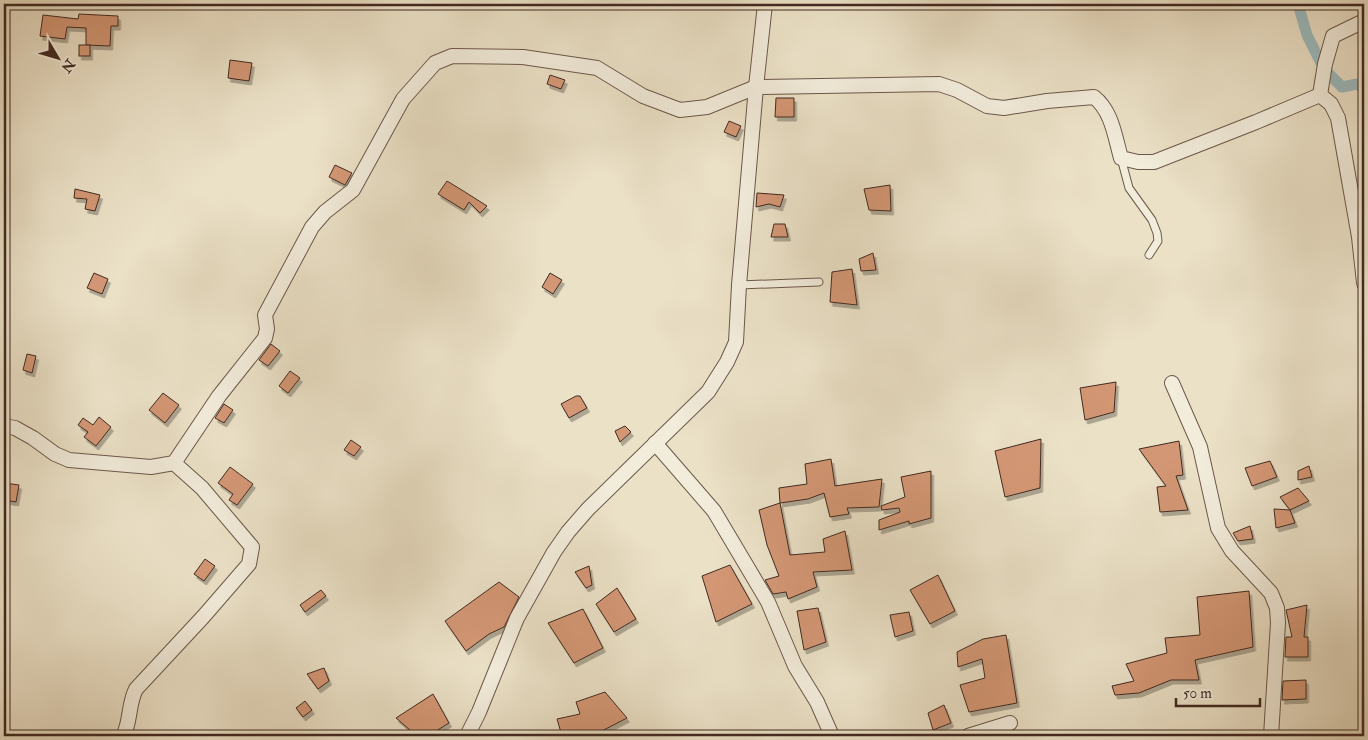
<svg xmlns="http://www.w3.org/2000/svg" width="1368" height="740" font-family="'IM FELL Double Pica',serif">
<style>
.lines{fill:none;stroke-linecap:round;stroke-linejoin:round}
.canal{stroke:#9cbbbf;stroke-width:11}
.building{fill:#d49775;stroke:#412a21;filter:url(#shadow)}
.lane-casing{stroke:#6c584a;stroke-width:9}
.street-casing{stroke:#6c584a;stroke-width:16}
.lane{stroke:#f2ecdb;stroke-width:7}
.street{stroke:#f2ecdb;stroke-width:14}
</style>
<defs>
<filter id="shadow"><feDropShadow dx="2.5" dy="4" stdDeviation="0" flood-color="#0004"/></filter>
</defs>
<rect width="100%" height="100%" fill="#ebe1c7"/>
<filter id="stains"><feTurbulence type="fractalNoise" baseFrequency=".004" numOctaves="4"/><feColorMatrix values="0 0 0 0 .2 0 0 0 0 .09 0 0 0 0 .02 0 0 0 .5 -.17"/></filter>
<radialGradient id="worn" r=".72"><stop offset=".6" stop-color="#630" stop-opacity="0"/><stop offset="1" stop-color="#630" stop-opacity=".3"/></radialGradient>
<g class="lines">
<g class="canal">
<path d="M1298 4 1307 35 1321 63"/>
<path d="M1327 72 1342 87 1357 84 1364 89"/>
</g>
</g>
<g class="building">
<path d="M79 14 118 16V26H111L110 46 86 45V28L67 27 65 39 40 36 43 15 78 19Z"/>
<rect x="79" y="45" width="11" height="11"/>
<path d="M230 60 252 63 249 81 228 78Z"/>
<path d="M550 75 565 80 561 89 547 84Z"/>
<path d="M776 98H794V117H775Z"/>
<path d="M729 121 741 126 736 137 724 132Z"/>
<path d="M335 165 352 173 345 185 329 177Z"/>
<path d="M447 181 465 192 487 206 480 213 469 202 464 210 438 194Z"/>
<path d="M890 185 891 211 869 210 864 189Z"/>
<path d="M75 189 100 195 95 211 85 209 87 199 74 198Z"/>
<path d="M757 193 784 195 780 207 769 204 756 207Z"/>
<path d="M774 224H785L788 237H771Z"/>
<path d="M873 253 876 270 861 271 859 259Z"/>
<path d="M852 269 857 305 830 302 832 272Z"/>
<path d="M94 273 108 279 102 294 87 288Z"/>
<path d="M550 273 562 280 553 294 542 287Z"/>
<path d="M271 344 280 351 268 366 259 360Z"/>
<path d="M27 354 36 356 32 373 23 370Z"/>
<path d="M290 371 300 378 288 393 279 386Z"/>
<path d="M1116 382 1114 412 1085 420 1080 388Z"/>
<path d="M163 393 179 405 165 423 149 410Z"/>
<path d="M576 396H580L587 408 569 418 561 404Z"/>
<path d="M224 404 233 410 224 423 215 418Z"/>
<path d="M99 417 111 427 96 446 84 437 88 432 78 425 83 418 93 425Z"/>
<path d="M625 426 631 432 620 442 615 431Z"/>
<path d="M1041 439 1040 488 1005 497 995 451Z"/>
<path d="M351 440 361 447 354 456 344 450Z"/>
<path d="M1179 441 1183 475 1176 476 1188 510 1160 512 1157 487 1166 486 1139 449Z"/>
<path d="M831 459 835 486 882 479 879 507 847 508 849 514 830 517 824 493 808 499 780 503 779 488 807 484 805 464Z"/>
<path d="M1270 461 1277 477 1252 486 1245 468Z"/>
<path d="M1309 466 1312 477 1298 480V471Z"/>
<path d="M230 467 253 484 237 505 229 500 233 494 218 483Z"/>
<path d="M931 471V518L909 524V521L879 530V520L900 512 899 508 882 510 881 506 905 497 901 477Z"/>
<path d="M4 483 19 485 16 502 4 500Z"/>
<path d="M1298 488 1309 501 1290 510 1280 497Z"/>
<path d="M780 503 790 555 825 552 823 539 845 531 852 570 813 572 817 587 788 599 786 592 773 594 765 580 779 576 767 545 759 510Z"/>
<path d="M1274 509 1290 510 1295 523 1276 528Z"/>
<path d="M1250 526 1253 539 1238 541 1233 533Z"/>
<path d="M205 559 215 566 204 581 194 574Z"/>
<path d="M730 565 752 604 716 622 702 576Z"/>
<path d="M589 566 592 585 586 588 575 572Z"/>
<path d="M938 575 955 611 930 624 910 590Z"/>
<path d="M499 582 519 597 504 627 489 634 466 651 445 621Z"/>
<path d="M617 588 636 619 614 632 596 604Z"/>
<path d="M321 590 326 596 305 612 300 605Z"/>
<path d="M1249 591 1253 647 1195 660 1199 680H1171L1139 693 1115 695 1112 686 1134 681 1126 664 1167 653 1165 638 1200 635 1197 597Z"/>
<path d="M1307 605 1304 637H1308V657H1285L1286 637H1292L1286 610Z"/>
<path d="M818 608 826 642 804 650 797 611Z"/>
<path d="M583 609 603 648 574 663 548 623Z"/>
<path d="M909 612 913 631 895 637 890 615Z"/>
<path d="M1006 635 1017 703 969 712 960 685 985 678 982 659 958 667 957 652 983 639Z"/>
<path d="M324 668 329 681 318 689 307 674Z"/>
<path d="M1306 680V699L1282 700 1283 681Z"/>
<path d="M605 692 627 718 592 736H562L557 719 580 714 576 702Z"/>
<path d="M433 694 449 723 428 736H417L396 718Z"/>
<path d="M305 701 312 710 303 717 296 708Z"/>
<path d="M944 705 951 723 933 730 928 713Z"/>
</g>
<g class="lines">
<g class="lane-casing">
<g id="lane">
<path d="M1121 158 1129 188 1152 220 1157 233 1158 241 1149 255"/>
<path d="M739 285 819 282"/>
</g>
</g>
<g class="street-casing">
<g id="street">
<path d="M1320 95 1331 104 1338 118 1359 237 1364 283"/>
<path d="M1320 95 1325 64 1333 36 1364 21"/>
<path d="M1172 383 1200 447 1218 528 1232 551 1271 593 1277 608 1278 623 1271 736"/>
<path d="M4 426 15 428 33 438 55 454 69 460 151 467 174 463 219 396 265 338 267 329 265 315 312 227 325 212 353 190 403 99 435 63 452 56 523 57 597 68 643 96 680 110 707 107 756 87 939 84 957 90 987 106 1004 108 1047 101 1094 97C1112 111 1115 137 1121 158L1138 162H1154L1256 122 1320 95"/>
<path d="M655 443 714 511 768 602 795 666 817 702 832 736"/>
<path d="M123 736C131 722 128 704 136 689L203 617 249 564 252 547 202 488 174 463"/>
<path d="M467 736 479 712 517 618 554 552 568 532 588 509 708 392 727 362 736 342 739 285 756 87 765 4"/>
<path d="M968 736 1010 723"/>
</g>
</g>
<use href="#lane" class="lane"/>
<use href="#street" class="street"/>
</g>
<rect width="1368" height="740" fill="none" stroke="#ebe1c7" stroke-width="20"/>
<rect x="5" y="5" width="1358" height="730" fill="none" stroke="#412a21" stroke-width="2.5"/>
<rect x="10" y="10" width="1348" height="720" fill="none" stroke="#412a21"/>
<g transform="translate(58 58) rotate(128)" stroke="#f2ecdb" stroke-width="4" paint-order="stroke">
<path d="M0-4L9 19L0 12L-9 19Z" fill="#412a21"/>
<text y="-8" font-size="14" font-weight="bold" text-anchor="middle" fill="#412a21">N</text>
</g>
<path d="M1176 698v8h84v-8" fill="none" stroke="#412a21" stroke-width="2.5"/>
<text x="1183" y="698" font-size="15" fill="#412a21" stroke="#f2ecdb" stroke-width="4" paint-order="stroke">50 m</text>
<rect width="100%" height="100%" filter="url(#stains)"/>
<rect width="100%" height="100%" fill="url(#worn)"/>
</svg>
